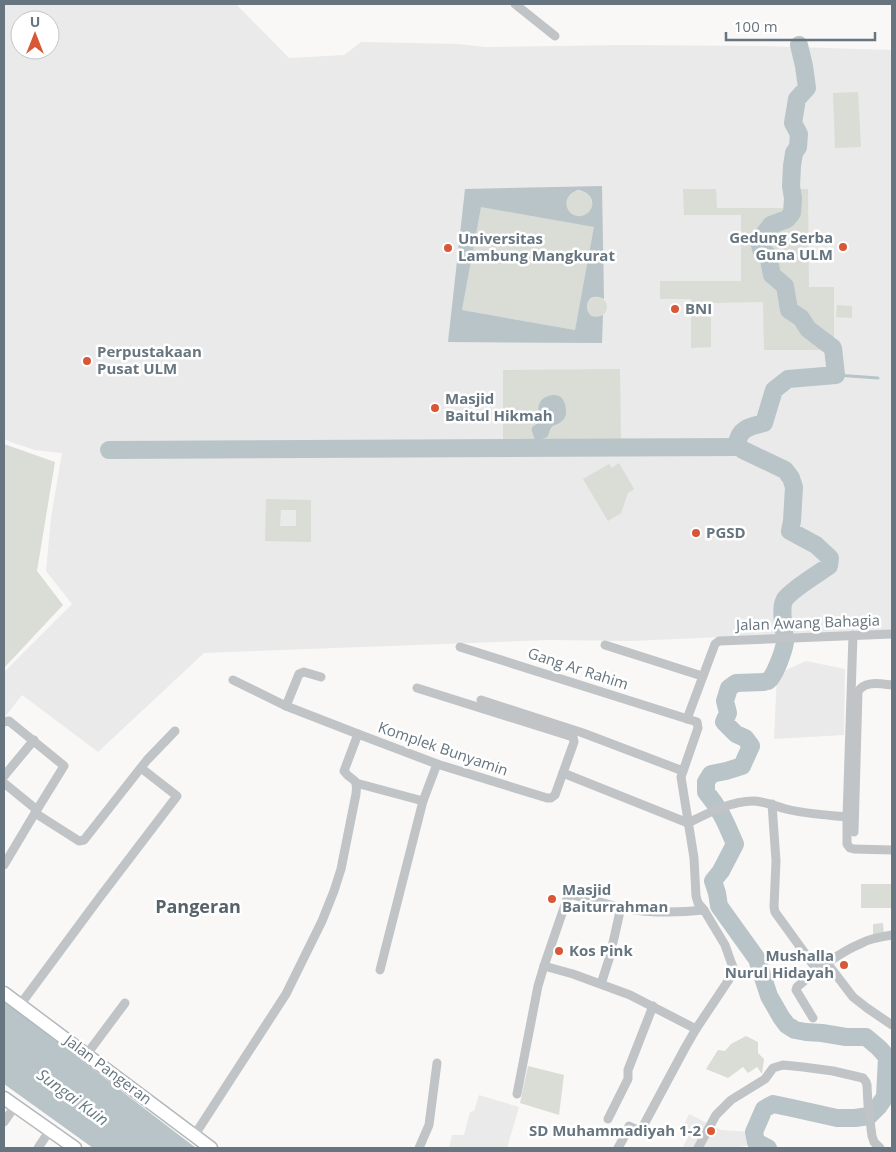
<svg xmlns="http://www.w3.org/2000/svg" width="896" height="1152" font-family="'Open Sans',sans-serif">
<style>
.built{fill:#e9eae9;fill-rule:evenodd}
.green{fill:#d9ddd6;fill-rule:evenodd}
.water{fill:#b9c4c8;fill-rule:evenodd}
.lines{fill:none;stroke-linecap:round;stroke-linejoin:round}
.stream{stroke:#b9c4c8;stroke-width:3}
.river{stroke:#b9c4c8;stroke-width:18}
.secondary-casing{stroke:#b2b8bc;stroke-width:15}
.street{stroke:#c0c4c7;stroke-width:9}
.secondary{stroke:#fff;stroke-width:12}
.poi-dot{fill:#d75737;stroke:#fff;stroke-width:2}
.labels{text-anchor:middle;stroke-width:5;stroke-linejoin:round;paint-order:stroke}
.poi-label{font-size:15px;font-weight:bold;fill:#66757f;stroke:#fff;text-anchor:start}
.street-label{font-size:15px;fill:#66757f;stroke:#fff}
.water-label{font-size:16px;font-style:italic;fill:#667a80;stroke:#fff}
.quarter-label{font-size:18px;font-weight:bold;fill:#57636b;stroke:#fff}
</style>
<rect width="100%" height="100%" fill="#f9f8f6"/>
<g class="built">
<path d="M4 4H236L289 58 344 55 361 42 458 44 485 47 623 45 762 46 892 50V633L796 634 630 641 549 640 204 653 98 752 22 695 4 718V672L72 604 46 571 51 518 62 453 35 450 13 443 4 439ZM20 20H50V50H20Z"/>
<path d="M806 661 845 669 844 735 774 739 777 674Z"/>
<path d="M479 1095 519 1107 507 1148H449L452 1135H464L470 1112 474 1111Z"/>
<path d="M689 1114 721 1130 752 1132 753 1145 730 1148H685L683 1147 690 1133 682 1129Z"/>
</g>
<g class="green">
<path d="M858 92 861 147 835 148 833 93Z"/>
<path d="M683 189H716L717 208H785V189H808L809 287H834V350H764L763 302 711 303V347L691 348V299H660V281H741V215H684Z"/>
<circle cx="579" cy="204" r="13"/>
<path d="M481 206 595 227 575 330 462 310Z"/>
<circle cx="597" cy="307" r="10"/>
<path d="M837 305 852 306V318L836 317Z"/>
<path d="M620 369 621 441 503 444V370Z"/>
<path d="M4 444 55 462 37 571 63 605 4 668Z"/>
<path d="M619 463 634 489 628 493 621 513 608 521 583 479 609 464 612 468Z"/>
<path d="M266 499 311 500V542L265 541ZM281 510H296V526H280Z"/>
<rect x="861" y="884" width="31" height="24"/>
<path d="M883 923 884 934H873V924Z"/>
<path d="M746 1036 758 1042V1053L764 1059 762 1074 757 1067 748 1073 743 1067 728 1078 706 1069 718 1050 725 1051 731 1044Z"/>
<path d="M528 1066 564 1075 559 1115 520 1103Z"/>
</g>
<g class="water">
<path d="M602 186 604 299C582 287 581 325 603 315L602 343 448 342 465 189ZM578 190C586 191 594 197 592 206 591 210 588 214 584 215 568 222 557 197 578 190ZM481 207 594 227 575 330 462 310Z"/>
<path d="M553 395C560 395 562 397 565 404 567 413 567 419 558 424 555 425 553 425 551 428 547 434 551 437 542 439L541 444H535C535 429 524 430 542 421 535 408 538 397 553 395Z"/>
<path d="M4 1001 196 1148H93L4 1084Z"/>
</g>
<g class="lines">
<path class="stream" d="M836 375 878 378"/>
<g class="river">
<path d="M109 450 740 447"/>
<path d="M768 1148 756 1142 754 1132 764 1109 773 1104 792 1108 837 1118H855L869 1116 878 1107 885 1097 887 1057 879 1048 866 1037H846L822 1033 806 1032 795 1030 787 1025 781 1017 769 996 757 959 719 906 717 893 713 881 721 871 735 844C726 823 721 810 706 792V782L711 774 726 771 742 766 751 746 745 738 736 734 724 722 728 713 725 701 729 688 736 683 764 682C765 681 767 681 768 681 775 676 784 650 785 642 785 631 779 608 785 599 791 590 819 573 829 566L830 558 816 545 790 531 792 521 794 487 791 478 785 470 743 450 737 445C738 429 750 426 764 423L774 390 788 379 836 375 833 348 808 329 801 318 789 310 785 286 772 275 768 255 761 249 759 241 771 225 787 219 792 213 793 198 791 186 792 166 794 153 798 147 799 134 793 123 797 99 807 88 804 66 799 45"/>
</g>
<g class="secondary-casing">
<g id="secondary">
<path d="M4 993 211 1148"/>
<path d="M4 1098 75 1148"/>
</g>
</g>
<g class="street">
<path d="M515 4 555 36"/>
<path d="M853 635 847 817V844L850 848 854 849 892 850"/>
<path d="M605 645 702 676"/>
<path d="M460 647 697 722 698 728 681 777 694 858 696 896 698 903 704 910 725 945 731 962 733 967 732 975 696 1029 630 995 573 974 544 966 538 986 517 1094"/>
<path d="M233 680 286 706 358 734"/>
<path d="M481 700 583 733 683 771"/>
<path d="M286 706 299 674 304 672 321 677"/>
<path d="M687 719 715 644 719 641 892 634"/>
<path d="M4 722 9 721 63 765 64 766 35 813"/>
<path d="M563 773 688 823C706 814 731 801 753 801 764 801 775 806 786 809 806 814 826 815 847 817"/>
<path d="M4 776 34 740"/>
<path d="M4 783 37 810"/>
<path d="M356 783 423 801"/>
<path d="M772 804 776 861 774 907 775 912 817 970"/>
<path d="M854 832 858 692C864 680 881 684 892 685"/>
<path d="M4 865 35 813 79 841 84 840 147 760 175 731"/>
<path d="M827 963 853 997 867 1008 892 1025"/>
<path d="M544 966 567 899 569 895H573C590 899 606 904 622 908 649 913 678 913 704 910"/>
<path d="M380 970 423 801 437 764"/>
<path d="M601 984 610 956 621 907"/>
<path d="M20 1005 100 897 177 796 141 768"/>
<path d="M813 1018 796 990 797 987C817 970 838 953 862 943 871 938 882 937 892 935"/>
<path d="M87 1054 125 1003"/>
<path d="M608 1119 628 1079V1070L653 1006"/>
<path d="M4 1122 15 1106"/>
<path d="M194 1136 286 994 322 921 334 891 341 869 356 794C358 775 352 783 344 771L358 734 437 764 547 798H551L555 795 574 742 573 737 417 688"/>
<path d="M38 1148 50 1130"/>
<path d="M419 1148 429 1125 437 1063"/>
<path d="M618 1148 629 1128V1126L640 1131 641 1130 685 1048 696 1029"/>
<path d="M698 1148 716 1115 731 1100 765 1079 773 1068 783 1065 803 1067 833 1071 863 1078 866 1082 867 1085 868 1105 872 1136 874 1142 880 1148"/>
</g>
<use href="#secondary" class="secondary"/>
</g>
<g class="poi-dot">
<circle cx="843" cy="247" r="5"/>
<circle cx="448" cy="248" r="5"/>
<circle cx="675" cy="309" r="5"/>
<circle cx="87" cy="361" r="5"/>
<circle cx="435" cy="408" r="5"/>
<circle cx="696" cy="533" r="5"/>
<circle cx="552" cy="899" r="5"/>
<circle cx="559" cy="951" r="5"/>
<circle cx="844" cy="965" r="5"/>
<circle cx="711" cy="1131" r="5"/>
</g>
<g class="labels">
<g class="poi-label">
<text x="833" y="243" text-anchor="end">Gedung Serba<tspan x="833" dy="17">Guna ULM</tspan></text>
<text x="458" y="244">Universitas<tspan x="458" dy="17">Lambung Mangkurat</tspan></text>
<text x="685" y="314">BNI</text>
<text x="97" y="357">Perpustakaan<tspan x="97" dy="17">Pusat ULM</tspan></text>
<text x="445" y="404">Masjid<tspan x="445" dy="17">Baitul Hikmah</tspan></text>
<text x="706" y="538">PGSD</text>
<text x="562" y="895">Masjid<tspan x="562" dy="17">Baiturrahman</tspan></text>
<text x="569" y="956">Kos Pink</text>
<text x="834" y="961" text-anchor="end">Mushalla<tspan x="834" dy="17">Nurul Hidayah</tspan></text>
<text x="701" y="1136" text-anchor="end">SD Muhammadiyah 1-2</text>
</g>
<g class="street-label">
<text transform="translate(808 623) rotate(-2)" y="5">Jalan Awang Bahagia</text>
<text transform="translate(578 669) rotate(18)" y="5">Gang Ar Rahim</text>
<text transform="translate(443 749) rotate(19)" y="5">Komplek Bunyamin</text>
<text transform="translate(108 1070) rotate(37)" y="5">Jalan Pangeran</text>
</g>
<g class="water-label">
<text transform="translate(73 1097) rotate(36)" y="6">Sungai Kuin</text>
</g>
<g class="quarter-label">
<text x="198" y="913">Pangeran</text>
</g>
</g>
<rect width="896" height="1152" fill="none" stroke="#66757f" stroke-width="10"/>
<g transform="translate(35 35)"><circle r="24" fill="#ffffff" stroke="#c2c8cc"/>
<path d="M0-4L9 19L0 12L-9 19Z" fill="#d75737"/>
<text y="-8" font-size="14" font-weight="bold" text-anchor="middle" fill="#66757f">U</text>
</g>
<path d="M726 32v8h149v-8" fill="none" stroke="#66757f" stroke-width="2.5"/>
<text x="734" y="32" font-size="15" fill="#66757f" stroke="#ffffff" stroke-width="4" paint-order="stroke">100 m</text>
</svg>
